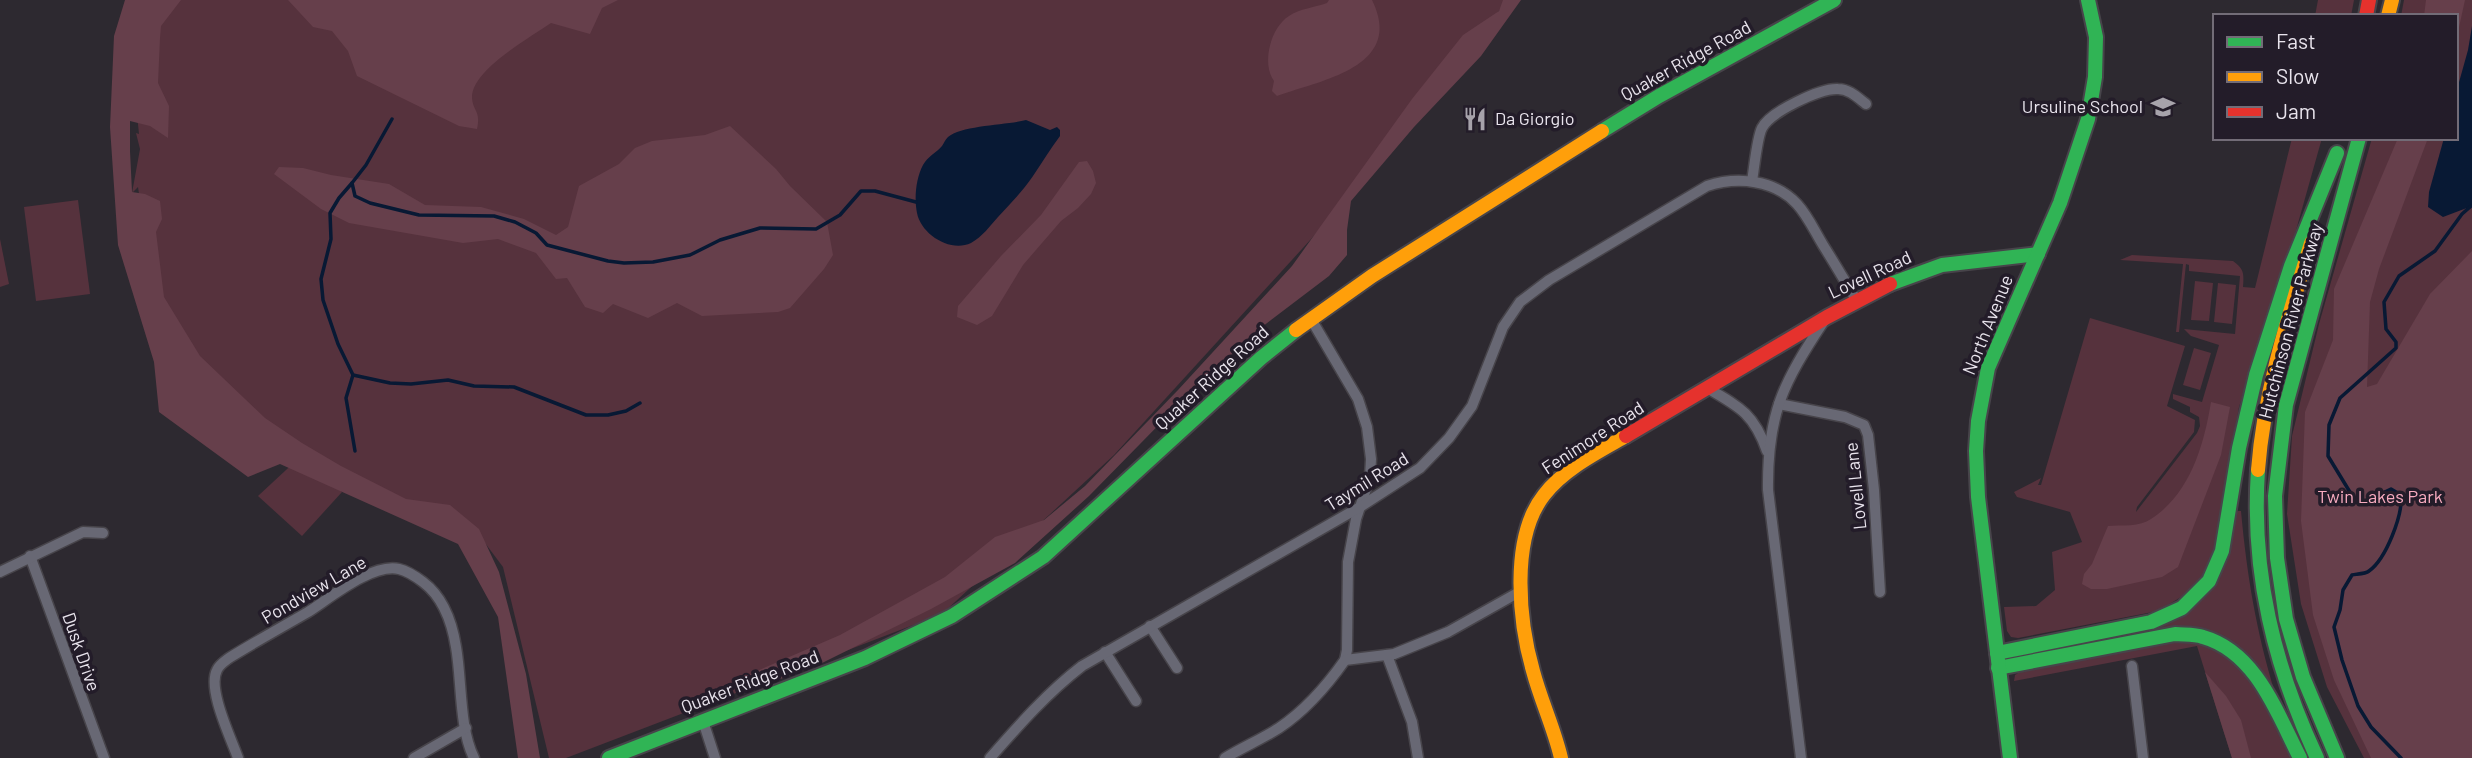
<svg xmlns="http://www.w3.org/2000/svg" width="2472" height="758" font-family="Barlow,sans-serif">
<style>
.green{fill:#56323d}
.forest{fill:#663f4b}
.water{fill:#081934}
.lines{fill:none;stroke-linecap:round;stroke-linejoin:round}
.stream{stroke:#081934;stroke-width:3.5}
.street-casing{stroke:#47444a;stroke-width:13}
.fast-casing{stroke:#47444a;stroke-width:18}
.slow-casing{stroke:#47444a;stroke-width:18}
.jam-casing{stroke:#47444a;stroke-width:18}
.street{stroke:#686874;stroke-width:10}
.fast{stroke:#30b455;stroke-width:14}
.slow{stroke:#ff9f0a;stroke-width:14}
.jam{stroke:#e5322d;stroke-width:14}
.labels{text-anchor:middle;stroke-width:7;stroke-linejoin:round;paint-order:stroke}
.street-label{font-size:18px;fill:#e9e4ed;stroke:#231c29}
.poi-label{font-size:18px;fill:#e9e4ed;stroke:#231c29;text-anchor:end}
.park-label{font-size:18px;fill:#f8acc0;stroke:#231c29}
</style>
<rect width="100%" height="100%" fill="#2d2930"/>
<g class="green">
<path d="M125 0H1508L1312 238 1114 455 942 614 566 758H549L503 567 482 539 167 388 138 187 132 193 140 149 136 133 139 134Z"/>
<path d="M2318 0H2354L2351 16H2315Z"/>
<path d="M2404 0H2472V758H2364L2327 687 2301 604 2287 514 2292 436 2319 324 2372 138H2456V16H2401Z"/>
<path d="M2292 138H2322L2293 241 2239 407 2214 550 2203 576 2186 594 2158 611 2018 638 2011 637 2007 631 2004 607 2036 606 2055 590 2052 552 2082 542 2070 512 2017 497 2014 492 2041 478 2038 485H2041L2090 318 2185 346 2167 406 2195 420 2194 432 2137 507 2136 512 2197 433 2200 426 2199 417 2190 412V407L2173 399V394L2202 402 2219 345 2191 336 2184 329 2235 334 2240 276 2189 271V265L2186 264 2179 332H2176L2183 264 2120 260 2132 255 2233 261C2244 269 2244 273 2243 287L2255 288Z"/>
<path d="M78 200 90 294 36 301 24 207Z"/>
<path d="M0 239 9 284 0 287Z"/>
<path d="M2195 281 2213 283 2209 321 2191 320Z"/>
<path d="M2218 283 2236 285 2232 324 2214 322Z"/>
<path d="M2194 348 2211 353 2200 390 2183 385Z"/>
<path d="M300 457 342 492 302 536 258 496Z"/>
<path d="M2237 511H2241C2247 576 2256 630 2275 693L2243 651 2137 635 2185 614Z"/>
<path d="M2193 640 2232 656 2252 682 2292 758H2232L2197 646 2014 681 2015 675 2021 671 2166 642Z"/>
</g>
<g class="forest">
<path d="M125 0H181L161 26 160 38 158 83 169 106 168 138 150 126 130 121V151L132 192 145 194 160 201 162 219 156 232 164 297 200 356 265 418 302 443 341 466 406 499 450 505 479 529 499 572 526 674 540 758H518L498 617 458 544 280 464 248 477 159 412 154 362 118 245 110 127 114 36Z"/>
<path d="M288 0H618L602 8 590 34 551 23C531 37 471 70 472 98 473 112 481 110 477 129L459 126 357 76 348 51 332 31 313 27Z"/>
<path d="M1329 0H1372C1405 67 1322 80 1277 96L1272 91 1274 81C1261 63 1271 27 1289 16 1299 9 1316 7 1327 3Z"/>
<path d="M1503 0H1521L1481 56 1414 127 1351 201 1347 230V255L1329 276 1258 330 1191 392 1089 496 1015 563 931 609 818 665 756 688 750 674 840 635 945 577 995 537 1044 520 1085 486 1178 390 1292 266 1412 99 1463 35 1499 11Z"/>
<path d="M2426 0H2465L2456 41V16H2424Z"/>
<path d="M730 126 776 169 790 186 827 222 833 255 824 269 790 308 778 312 702 316 677 303 648 318 613 304 603 313 585 307 567 278 556 279 536 253 498 239 463 243 349 223 321 209 274 174 279 167 303 168 331 175 389 184 425 205 481 207 524 219 556 235 568 227 579 186 619 164 635 148 652 141 705 135Z"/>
<path d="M2398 138H2428L2379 269 2370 302 2367 387 2377 384 2430 294 2472 251V758H2371L2334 680 2313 615 2301 521 2305 412 2333 340 2334 289Z"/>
<path d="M1087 161 1093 171 1096 183 1091 194 1078 208 1061 221 1023 265 992 316 977 325 957 317 958 306 1001 256 1041 215 1079 162Z"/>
<path d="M2211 402 2230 407 2221 455 2178 567 2162 577 2107 589H2091L2082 584 2084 574 2092 564 2108 526C2122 525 2140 527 2151 519 2190 494 2204 445 2211 402Z"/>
<path d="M2205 672 2226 696 2241 720 2251 758H2232Z"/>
</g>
<g class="water">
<path d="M2472 26V206L2443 217 2428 207 2429 192 2444 138H2456V93L2468 50Z"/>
<path d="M1026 120 1050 130 1057 127 1060 130V136C1050 149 1042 163 1033 176 1023 191 1010 204 998 217 989 227 983 236 971 243 950 253 921 234 917 213 914 198 916 178 923 165 928 156 936 153 942 146 944 143 945 140 948 137 962 125 1007 125 1026 120Z"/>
</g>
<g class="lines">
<g class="stream">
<path d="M392 119 366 165 352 183 355 196 370 203 419 215 494 216 515 222 536 233 547 245 608 261 624 263 653 262 690 255 720 240 760 228 816 229 840 215 861 191H875L916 202"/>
<path d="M352 183 339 198 330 213 331 239 321 279 323 300 338 344 353 375 390 383 411 384 448 380 474 386 514 387 586 415H608L626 411 640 403"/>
<path d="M353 375 346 398 355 451"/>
<path d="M2401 758 2371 727 2358 706 2342 660 2334 627 2340 610 2343 590 2352 575C2357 574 2365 574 2369 571 2386 559 2403 515 2401 495L2391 489 2366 501 2356 502 2328 456 2329 425 2340 398 2396 348V342L2386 329 2384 302 2399 276 2435 251 2462 214 2471 206"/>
</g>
<g class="street-casing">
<g id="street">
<path d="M1752 181C1754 170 1757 137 1762 128 1770 112 1820 88 1838 89 1849 89 1857 97 1866 104"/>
<path d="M1311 319 1358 399 1367 427 1371 459 1370 477 1356 519 1348 562 1347 650 1345 660"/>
<path d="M1707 388C1740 407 1754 414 1767 451"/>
<path d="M1779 404 1845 417 1864 425 1868 435 1874 490 1880 592"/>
<path d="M30 556 104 758"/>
<path d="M0 572 83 532 103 533"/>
<path d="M1150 626 1177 668"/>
<path d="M1105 652 1136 701"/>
<path d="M1387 655 1412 722 1418 758"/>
<path d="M2132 666 2143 758"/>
<path d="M703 721 715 758"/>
<path d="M238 758C231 738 207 689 217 670 219 665 225 661 229 658 255 642 282 627 308 612 330 598 372 563 399 569 408 571 415 576 423 582 443 597 452 622 456 647 462 681 459 728 474 758"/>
<path d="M414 758 466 728"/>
<path d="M990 758C1019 725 1047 693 1082 666L1360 507 1420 468 1449 438 1472 406 1503 327 1520 302 1549 280 1707 186C1738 176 1775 180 1797 204 1808 216 1815 232 1823 245 1835 264 1846 283 1857 301"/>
<path d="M1225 758C1243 747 1262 739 1279 728 1306 710 1326 687 1345 660L1394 654 1448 632 1521 591"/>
<path d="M1801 758 1768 490C1767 414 1783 383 1824 321"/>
</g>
</g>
<g class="fast-casing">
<g id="fast">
<path d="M1602 131 1659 96 1834 0"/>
<path d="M1890 284 1942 265 2038 254"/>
<path d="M2258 470C2251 572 2274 666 2317 758"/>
<path d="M1997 653 2151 622 2182 608 2209 581 2222 551 2239 448 2256 375 2291 266 2337 153"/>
<path d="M1998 668 2175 634C2184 635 2194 634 2203 637 2256 652 2277 713 2300 758"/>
<path d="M609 758 865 658 952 616 1043 557 1261 358 1296 330"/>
<path d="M2010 758 1978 497 1976 451 1978 421 1988 368 2060 203 2088 119 2095 77 2096 37 2088 0"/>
<path d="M2337 758 2303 677 2286 619 2277 558 2275 496 2286 405 2359 138"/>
</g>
</g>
<g class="slow-casing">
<g id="slow">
<path d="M2388 16 2392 0"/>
<path d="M1296 330 1372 276 1602 131"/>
<path d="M2258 470C2264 391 2288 318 2311 243"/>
<path d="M1561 758C1554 728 1541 701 1533 671 1519 622 1510 538 1544 495 1564 469 1598 452 1626 436"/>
</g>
</g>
<g class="jam-casing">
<g id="jam">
<path d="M2366 16 2369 0"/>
<path d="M1626 436 1827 317 1890 284"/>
</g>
</g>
<use href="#street" class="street"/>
<use href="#fast" class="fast"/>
<use href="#slow" class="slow"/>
<use href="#jam" class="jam"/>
</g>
<defs>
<g id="school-bare" transform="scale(1.89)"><path d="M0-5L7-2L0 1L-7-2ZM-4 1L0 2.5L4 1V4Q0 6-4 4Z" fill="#a7a3ab" stroke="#231c29" stroke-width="2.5" paint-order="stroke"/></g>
<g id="restaurant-bare" transform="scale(1.89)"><path d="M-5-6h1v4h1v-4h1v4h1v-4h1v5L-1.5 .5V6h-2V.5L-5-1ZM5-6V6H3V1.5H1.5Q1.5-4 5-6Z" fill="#a7a3ab" stroke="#231c29" stroke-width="2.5" paint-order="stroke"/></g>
</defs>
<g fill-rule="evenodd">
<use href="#school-bare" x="2163" y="107"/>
<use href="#restaurant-bare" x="1475" y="119"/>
</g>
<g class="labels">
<g class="street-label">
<text transform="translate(1686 61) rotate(-29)" y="6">Quaker Ridge Road</text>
<text transform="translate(1870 275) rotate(-25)" y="6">Lovell Road</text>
<text transform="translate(2291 321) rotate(-75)" y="6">Hutchinson River Parkway</text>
<text transform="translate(1988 325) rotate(-68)" y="6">North Avenue</text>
<text transform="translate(1212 378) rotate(-42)" y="6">Quaker Ridge Road</text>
<text transform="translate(1593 438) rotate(-33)" y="6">Fenimore Road</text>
<text transform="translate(1367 482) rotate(-32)" y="6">Taymil Road</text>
<text transform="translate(1856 486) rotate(-96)" y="6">Lovell Lane</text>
<text transform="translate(314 590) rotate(-30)" y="6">Pondview Lane</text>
<text transform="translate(81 652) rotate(71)" y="6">Dusk Drive</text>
<text transform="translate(750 682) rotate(-21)" y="6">Quaker Ridge Road</text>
</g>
<g class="poi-label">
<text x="2143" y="113">Ursuline School</text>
<text x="1495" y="125" text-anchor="start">Da Giorgio</text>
</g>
<g class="park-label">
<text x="2380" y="503">Twin Lakes Park</text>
</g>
</g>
<rect x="2213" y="14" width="245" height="126" fill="#231c29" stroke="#726c77" stroke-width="2"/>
<rect x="2227" y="37" width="35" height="10" fill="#30b455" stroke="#726c77" stroke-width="2"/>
<text x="2276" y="49" font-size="21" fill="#e9e4ed">Fast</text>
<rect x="2227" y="72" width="35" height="10" fill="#ff9f0a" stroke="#726c77" stroke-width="2"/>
<text x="2276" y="84" font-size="21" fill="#e9e4ed">Slow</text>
<rect x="2227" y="107" width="35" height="10" fill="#e5322d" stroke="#726c77" stroke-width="2"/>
<text x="2276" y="119" font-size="21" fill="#e9e4ed">Jam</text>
</svg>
